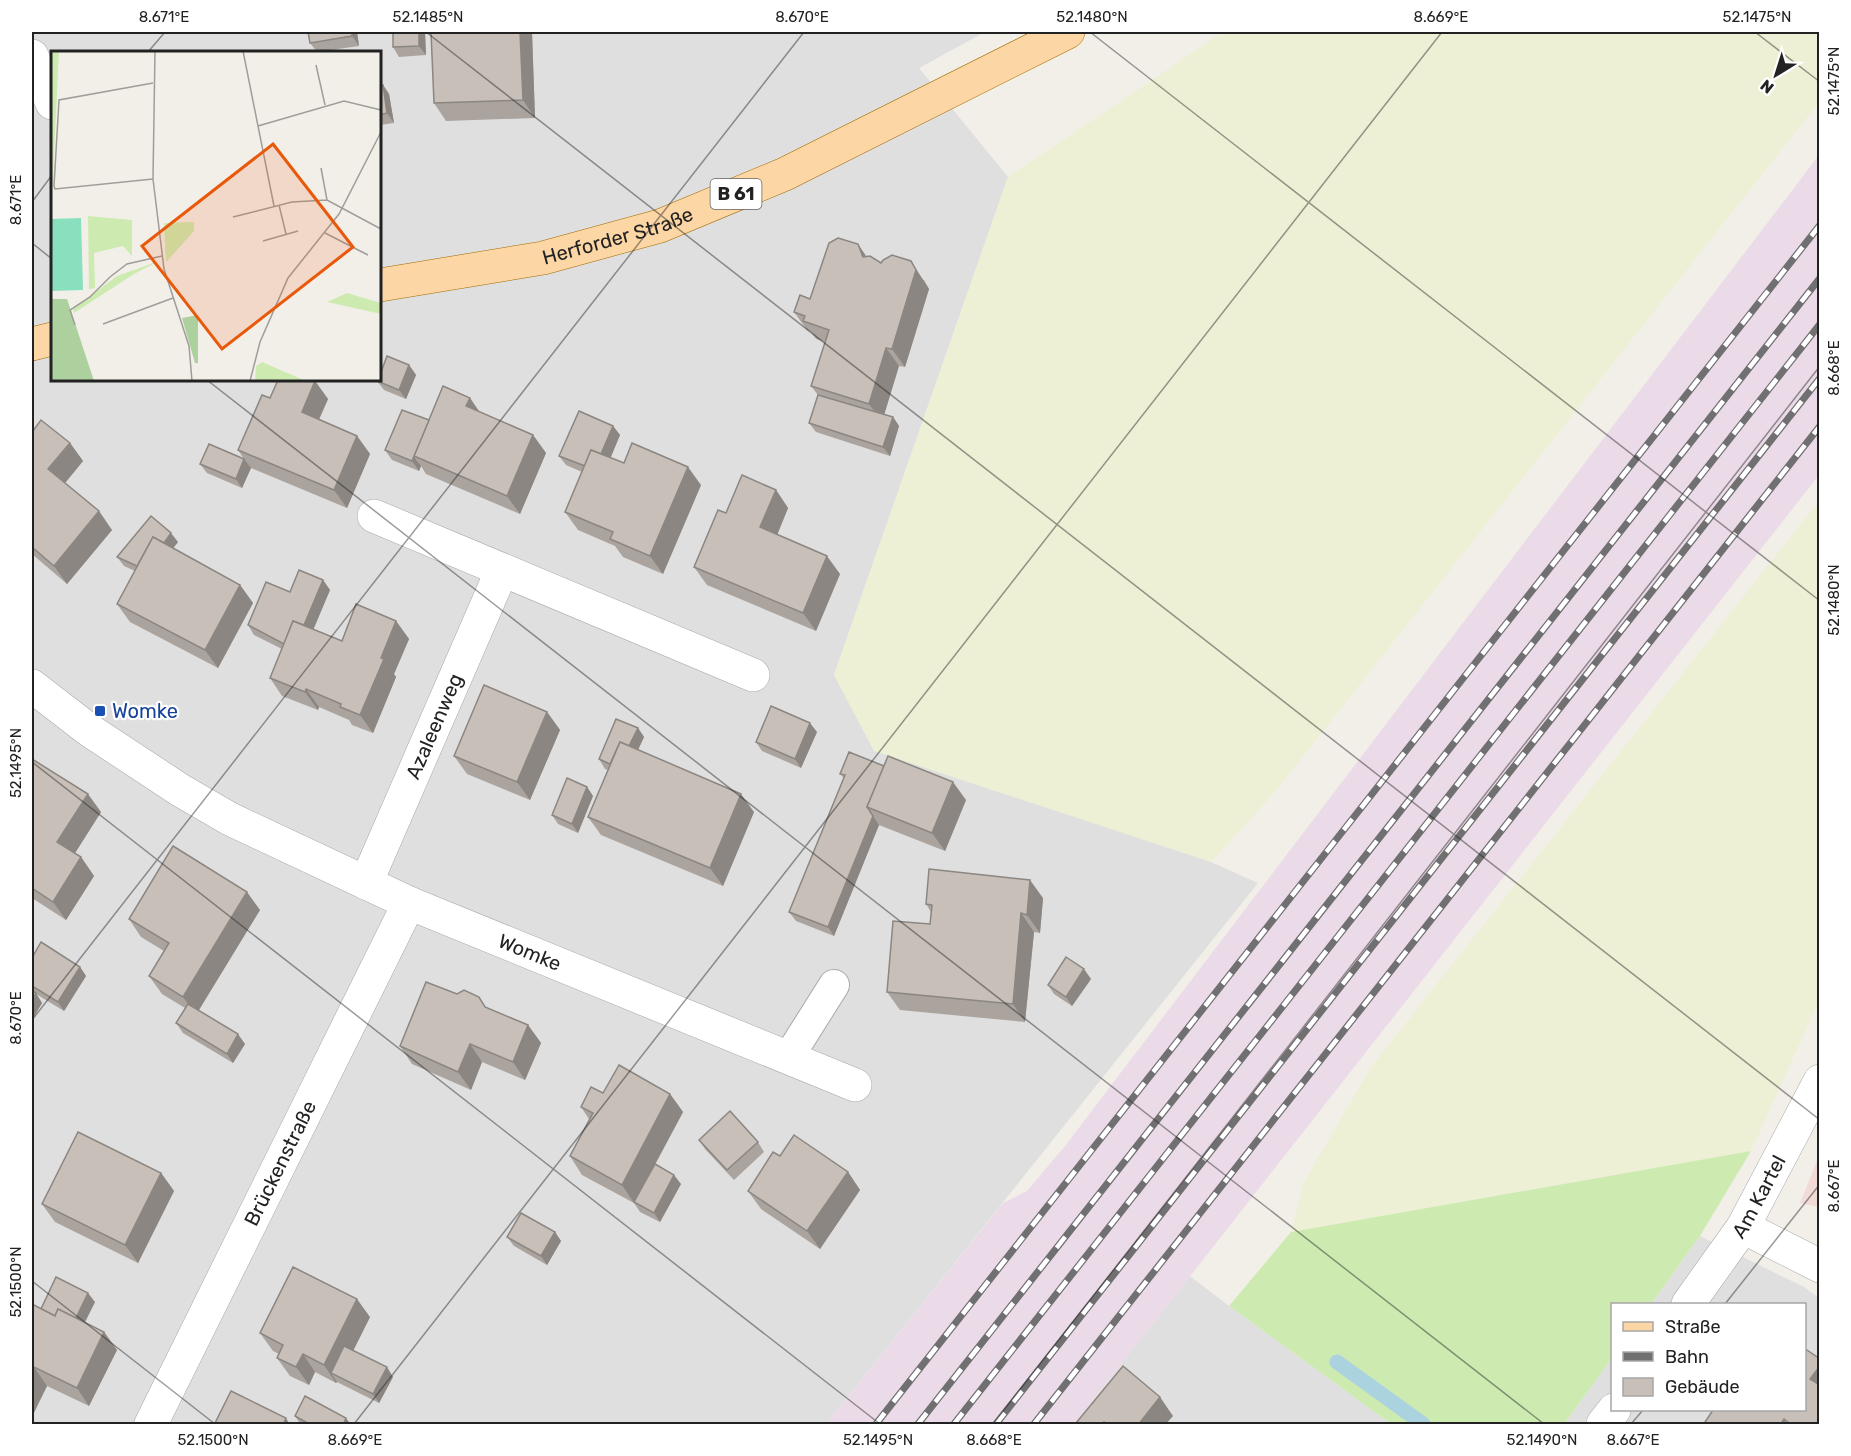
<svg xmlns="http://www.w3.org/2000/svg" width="1851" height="1456" font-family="Rubik,sans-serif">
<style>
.residential{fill:#e0dfdf;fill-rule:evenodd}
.commercial{fill:#f2dad9}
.industrial{fill:#ebdbe8}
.farmland{fill:#eef0d5}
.grass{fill:#cdebb0}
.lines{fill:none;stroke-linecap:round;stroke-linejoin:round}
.stream{stroke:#aad3df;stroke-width:15}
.service-casing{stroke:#a9a9a9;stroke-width:32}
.minor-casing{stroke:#a9a9a9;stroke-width:34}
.primary-casing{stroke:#a06b00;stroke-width:34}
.service{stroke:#fff;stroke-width:30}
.minor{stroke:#fff;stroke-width:33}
.primary{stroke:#fcd6a4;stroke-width:33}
.rail-casing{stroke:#707070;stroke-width:7}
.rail{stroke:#fff;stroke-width:4.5;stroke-dasharray:14;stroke-linecap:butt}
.wall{fill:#aba49e}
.shaded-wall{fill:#8b8681}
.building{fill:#c7bfb8;stroke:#8b8681;stroke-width:1.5}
.ticks{fill:none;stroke:#222;stroke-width:1.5;stroke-opacity:0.45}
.transit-dot{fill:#1a4fb4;stroke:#fff;stroke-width:2}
.labels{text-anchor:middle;stroke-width:4.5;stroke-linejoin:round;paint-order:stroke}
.shield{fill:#fff;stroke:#646464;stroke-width:1.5}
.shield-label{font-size:18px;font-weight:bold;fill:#222}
.street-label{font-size:20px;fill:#222;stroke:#fff}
.transit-label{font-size:20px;fill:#164399;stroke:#fff;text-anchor:start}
.inset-road{fill:none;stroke:#9f9d99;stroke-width:1.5}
.view{fill:#e8590c;fill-opacity:0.15;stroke:#e8590c;stroke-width:3}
.inset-edge{fill:none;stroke:#222;stroke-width:3}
.neatline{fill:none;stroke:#222;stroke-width:2}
.ticks-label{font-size:15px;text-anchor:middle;fill:#222}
</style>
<rect width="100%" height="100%" fill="#f2efe9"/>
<g class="residential">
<path d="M32 32H985L919 68 1008 177 834 675 1211 862 1258 883 826 1424H32ZM52 52H380V380H52Z"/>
<path d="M1700 1236 1804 1287 1819 1298V1424H1564L1612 1358V1410H1804V1304H1651Z"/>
<path d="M1190 1276 1229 1306 1391 1424H1074Z"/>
</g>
<path class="commercial" d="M1819 1156V1207L1800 1203Z"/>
<path class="industrial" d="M1819 155V475L1074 1424H826L1003 1203 1027 1191 1065 1146Z"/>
<g class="farmland">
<path d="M1223 32H1819L1820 101 1275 792 1211 862 874 751 834 675 1008 177Z"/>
<path d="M1819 501V1001L1751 1151 1291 1232 1304 1182 1371 1067Z"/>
</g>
<path class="grass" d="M1751 1151 1700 1236 1651 1304H1612V1358L1564 1424H1391L1229 1306 1291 1232Z"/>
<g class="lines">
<path class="stream" d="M1337 1362 1423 1424"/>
<g class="service-casing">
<path id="service" d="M788 1058 834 985"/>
</g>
<g class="minor-casing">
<g id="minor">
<path d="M32 56 52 103"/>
<path d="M374 516 753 675"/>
<path id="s1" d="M32 686 89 730 180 790 230 819 409 903 855 1085"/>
<path id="s2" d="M366 883 502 570"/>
<path d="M1743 1227 1820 1266"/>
<path id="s3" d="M1688 1304 1743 1227 1820 1081"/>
<path id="s4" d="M151 1424 409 903"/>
<path d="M1603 1424 1614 1410"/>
</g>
</g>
<g class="primary-casing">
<g id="primary">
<path id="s5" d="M380 285 543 258 660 226 785 174 1068 32"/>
<path d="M32 344 52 339"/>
</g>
</g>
<use href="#service" class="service"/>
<use href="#minor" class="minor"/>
<use href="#primary" class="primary"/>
<g class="rail-casing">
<g id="rail">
<path d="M876 1424 1820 225"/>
<path d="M918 1424 1820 278"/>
<path d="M954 1424 1820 324"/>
<path d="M996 1424 1820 378"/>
<path d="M1034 1424 1820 426"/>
</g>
</g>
<use href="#rail" class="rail"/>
</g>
<g class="wall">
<path d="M357 32 359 46 317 52 310 43Z"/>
<path d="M425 32 426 55 399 57 393 47Z"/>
<path d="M431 32H532L535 118 446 121 434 103Z"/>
<path d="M380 85H383L389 94 394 123 380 125Z"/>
<path d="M866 256 924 280 929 289 905 367 899 366 884 414 893 417 899 426 890 456 816 432 809 423 818 395 811 386 825 342 816 339 811 332 807 330 794 312Z"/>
<path d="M409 365 416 375 406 399 384 390 377 381Z"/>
<path d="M315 381 328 399 319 420 357 436 370 454 347 508 251 468 242 488 207 473 200 464 244 459 238 450 270 398Z"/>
<path d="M470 398 479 411 533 435 546 453 520 514 426 474 421 466 419 471 392 460 385 450 429 420Z"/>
<path d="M613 426 620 435 610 458 624 463 701 485 663 574 623 557 615 546 578 530 565 512 582 472 566 465 559 456Z"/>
<path d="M32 432 70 443 83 461 65 483 112 530 67 584 32 554Z"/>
<path d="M776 490 788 508 777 535 840 574 816 631 707 585 694 567 726 513Z"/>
<path d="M178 542 173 548 240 585 253 603 218 668 130 622 117 604 135 571 124 566 117 557Z"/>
<path d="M323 580 330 590 313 629 342 641 396 621 409 639 394 674 396 677 373 733 352 725 349 720 319 707 318 710 282 696 270 678 282 649 254 635 248 625 290 592Z"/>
<path d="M547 712 560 730 530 800 467 774 454 756Z"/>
<path d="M638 728 644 737 638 750 754 812 723 886 601 835 588 817 608 770 605 769 599 759Z"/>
<path d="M817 732 801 768 762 751 756 742Z"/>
<path d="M32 759 101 812 75 853 81 857 94 876 66 920 32 898Z"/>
<path d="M840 774 966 800 945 851 879 825 834 936 796 921 789 912 844 778Z"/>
<path d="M587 787 593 796 578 833 558 824 552 815Z"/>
<path d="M1043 898 1040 933 1034 932 1025 1022 900 1010 887 992 930 924 931 912 926 904Z"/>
<path d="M260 910 198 1010 245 1044 233 1063 183 1033 176 1023 185 1008 162 994 149 976 164 951 141 937 129 919Z"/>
<path d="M32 958 80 967 86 976 64 1011 36 994 42 1003 32 1020Z"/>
<path d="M1091 979 1072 1006 1054 994 1048 985Z"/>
<path d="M488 1008 528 1025 541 1043 525 1080 482 1062 471 1090 412 1064 400 1046Z"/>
<path d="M603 1093 670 1094 683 1112 655 1165 681 1184 660 1222 640 1212 634 1203 582 1175 570 1156 589 1119 581 1107Z"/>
<path d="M699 1140 758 1142 764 1152 734 1180 705 1149Z"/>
<path d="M780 1156 848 1172 860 1190 820 1249 761 1209 748 1191Z"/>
<path d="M161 1173 174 1191 138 1263 55 1222 42 1204Z"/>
<path d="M555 1232 561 1241 547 1265 514 1246 507 1237Z"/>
<path d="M95 1302 85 1322 104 1332 117 1350 89 1406 47 1386 32 1417V1304L41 1309Z"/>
<path d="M370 1317 353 1351 393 1377 379 1403 337 1382 336 1383 315 1372 309 1385 290 1376 277 1358 279 1354 273 1351 260 1333Z"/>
<path d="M295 1416 351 1425H301Z"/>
</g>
<g class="shaded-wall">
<path d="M352 32H357L359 46 352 36Z"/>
<path d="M419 32H425L426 55 419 46Z"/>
<path d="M520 32H532L535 118 523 100Z"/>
<path d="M383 85 389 94 394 123 387 113Z"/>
<path d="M858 244 870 262 863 257Z"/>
<path d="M911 261 929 289 905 367 892 349Z"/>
<path d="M886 348 899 366 882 422 869 404Z"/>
<path d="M409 365 416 375 406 399 399 390Z"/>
<path d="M315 381 328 399 314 430 302 412Z"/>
<path d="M470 398 482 416 466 406Z"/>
<path d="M893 417 899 426 890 456 883 447Z"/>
<path d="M613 426 620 435 606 469 599 460Z"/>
<path d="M533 435 546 453 520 514 507 496Z"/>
<path d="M357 436 370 454 347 508 334 490Z"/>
<path d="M70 443 83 461 61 488 48 469Z"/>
<path d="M414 457 421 466 419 471 412 461Z"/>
<path d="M244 459 251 468 242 488 236 479Z"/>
<path d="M688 467 701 485 663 574 650 556Z"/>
<path d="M776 490 788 508 773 545 760 527Z"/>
<path d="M99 511 112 530 67 584 54 566Z"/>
<path d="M171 533 178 542 167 556 161 547Z"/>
<path d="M827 556 840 574 816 631 803 613Z"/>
<path d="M323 580 330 590 309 640 302 630Z"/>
<path d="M240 585 253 603 218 668 205 650Z"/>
<path d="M396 621 409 639 394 674 396 677 373 733 360 715 381 658Z"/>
<path d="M306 689 319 707 318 710 305 692Z"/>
<path d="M547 712 560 730 530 800 517 782Z"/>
<path d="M810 723 817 732 801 768 795 759Z"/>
<path d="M638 728 644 737 625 777 619 768Z"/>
<path d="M953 782 966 800 945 851 932 833Z"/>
<path d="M587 787 593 796 578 833 572 824Z"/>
<path d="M88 794 101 812 70 861 57 842Z"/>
<path d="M741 794 754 812 723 886 710 868Z"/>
<path d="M873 816 879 825 834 936 828 927Z"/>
<path d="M81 857 94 876 66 920 53 902Z"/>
<path d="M1030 880 1043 898 1040 933 1027 915Z"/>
<path d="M247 892 260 910 196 1015 183 997Z"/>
<path d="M1021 913 1034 932 1025 1022 1013 1004Z"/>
<path d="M80 967 86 976 64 1011 58 1002Z"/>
<path d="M1084 969 1091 979 1072 1006 1066 997Z"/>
<path d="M36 993 42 1003 32 1020V1000Z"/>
<path d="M528 1025 541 1043 525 1080 513 1062Z"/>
<path d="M238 1034 245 1044 233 1063 227 1054Z"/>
<path d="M470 1044 482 1062 471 1090 458 1072Z"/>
<path d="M670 1094 683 1112 634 1203 622 1185Z"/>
<path d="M848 1172 860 1190 820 1249 807 1231Z"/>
<path d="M161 1173 174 1191 138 1263 125 1245Z"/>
<path d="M674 1175 681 1184 660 1222 654 1213Z"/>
<path d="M555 1232 561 1241 547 1265 541 1256Z"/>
<path d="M88 1293 95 1302 80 1332 74 1322Z"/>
<path d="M357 1299 370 1317 340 1377 331 1373 337 1382 336 1383 324 1365Z"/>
<path d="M104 1332 117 1350 89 1406 77 1388Z"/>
<path d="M303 1354 315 1372 309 1385 296 1367Z"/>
<path d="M1820 1366V1392L1810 1379Z"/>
<path d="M34 1367 47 1386 39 1402 32 1391V1373Z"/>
<path d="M387 1367 393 1377 379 1403 373 1394Z"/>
<path d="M33 1393 39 1402 32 1417V1395Z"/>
<path d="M1160 1397 1173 1416 1165 1425H1138Z"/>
<path d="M286 1418 290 1425H283Z"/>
<path d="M346 1418 351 1425H343Z"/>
<path d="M1784 1419 1788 1425H1780Z"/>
</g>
<g class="building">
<path d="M308 32H352V36L310 43Z"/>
<path d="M393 32H419V46L393 47Z"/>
<path d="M431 32H520L523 100 434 103Z"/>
<path d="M380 85H383L387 113 380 115Z"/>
<path d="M838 238 858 244 863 257 870 256 881 263 883 260 892 255 911 261 916 270 892 349 886 348 869 404 811 386 829 330 803 321 805 316 794 312 800 295 810 299 829 243Z"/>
<path d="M387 356 409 365 399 390 377 381 378 380H380V375Z"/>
<path d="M278 380H311L315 381 302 412 357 436 334 490 238 450 262 395 270 398Z"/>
<path d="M443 386 470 398 466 406 533 435 507 496 414 456Z"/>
<path d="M818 395 893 417 883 447 809 423Z"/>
<path d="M402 410 429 420 414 456 412 461 385 450Z"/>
<path d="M579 411 613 426 601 454 591 450 585 466 559 456Z"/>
<path d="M41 420 70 443 48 469 99 511 54 566 32 547V432Z"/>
<path d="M632 443 688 467 650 556 610 539 613 532 565 512 591 450 624 463Z"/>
<path d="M209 444 244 459 236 479 200 464Z"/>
<path d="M742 475 776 490 760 527 827 556 803 613 694 567 718 510 726 513Z"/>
<path d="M151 516 171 533 164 543 153 537 137 566 117 557Z"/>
<path d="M153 537 240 585 205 650 117 604Z"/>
<path d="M299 570 323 580 304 625 293 621 284 644 248 625 266 582 290 592Z"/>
<path d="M356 604 396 621 381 658 384 659 360 715 340 707 341 704 306 689 305 692 270 678 293 621 342 641Z"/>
<path d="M484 685 547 712 517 782 454 756Z"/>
<path d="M771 706 810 723 795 759 756 742Z"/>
<path d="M616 719 638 728 629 746 620 742 610 764 599 759Z"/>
<path d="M620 742 741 794 710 868 588 817Z"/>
<path d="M849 752 884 766 867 807 873 816 828 927 789 912 845 775 840 774Z"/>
<path d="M888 756 953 782 932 833 867 807Z"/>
<path d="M32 759 88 794 57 842 81 857 53 902 32 888Z"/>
<path d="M567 778 587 787 572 824 552 815Z"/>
<path d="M173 846 247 892 183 997 149 976 169 943 129 919Z"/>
<path d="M929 869 1030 880 1027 915 1021 913 1013 1004 887 992 893 921 930 924 932 905 926 904Z"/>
<path d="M41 942 80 967 58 1002 32 986V958Z"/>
<path d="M1066 957 1084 969 1066 997 1048 985Z"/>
<path d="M426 982 457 994 464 990 479 997 485 1007 528 1025 513 1062 470 1044 458 1072 400 1046Z"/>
<path d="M32 991 36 993 32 1000Z"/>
<path d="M188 1004 238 1034 227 1054 176 1023Z"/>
<path d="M619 1065 670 1094 622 1185 570 1156 593 1113 581 1107 591 1087 603 1093Z"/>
<path d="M730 1111 758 1142 727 1170 699 1140Z"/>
<path d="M78 1132 161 1173 125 1245 42 1204Z"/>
<path d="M794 1135 848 1172 807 1231 748 1191 773 1152 780 1156Z"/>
<path d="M655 1164 674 1175 654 1213 634 1202Z"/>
<path d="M521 1213 555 1232 541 1256 507 1237Z"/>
<path d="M293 1267 357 1299 324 1365 303 1354 296 1367 277 1358 283 1345 260 1333Z"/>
<path d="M56 1277 88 1293 76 1318 58 1309 55 1316 41 1309Z"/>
<path d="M32 1304 55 1316 58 1309 104 1332 77 1388 34 1367 32 1373Z"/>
<path d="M344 1346 387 1367 373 1394 331 1373Z"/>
<path d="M1804 1348 1820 1359V1366L1810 1379 1820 1385V1425H1792L1784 1419 1780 1425H1703L1713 1410H1804Z"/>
<path d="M1123 1366 1160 1397 1138 1425H1107L1104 1422 1102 1425H1078L1076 1423Z"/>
<path d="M231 1391 286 1418 283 1425H214Z"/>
<path d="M305 1396 346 1418 343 1425H311L295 1416Z"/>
</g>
<path class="ticks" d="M426 32 1820 1120M1090 32 1820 601M1755 32 1820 82M148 52 165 32M32 202 52 175M32 243 52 259M207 380 1544 1424M32 762 880 1424M32 1020 804 32M32 1281 215 1424M1725 1304 1820 1184M354 1424 1442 32M993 1424 1820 366M1631 1424 1643 1410"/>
<rect class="transit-dot" x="94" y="705" width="12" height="12" rx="3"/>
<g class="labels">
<rect class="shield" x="710.5" y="179" width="51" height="30" rx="4.5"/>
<g class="shield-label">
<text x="736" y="200">B 61</text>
</g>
<g class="street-label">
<text dy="7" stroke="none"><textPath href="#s5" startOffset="243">Herforder Straße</textPath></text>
<text dy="7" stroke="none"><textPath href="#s2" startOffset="171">Azaleenweg</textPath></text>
<text dy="7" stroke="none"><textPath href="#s1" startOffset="567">Womke</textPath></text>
<text dy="7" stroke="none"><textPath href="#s4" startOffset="291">Brückenstraße</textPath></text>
<text dy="7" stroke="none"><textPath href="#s3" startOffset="129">Am Kartel</textPath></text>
</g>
<g class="transit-label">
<text x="112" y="718">Womke</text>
</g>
</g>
<g transform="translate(51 51)">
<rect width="330" height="330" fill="#f2efe9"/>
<path d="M0 0H8L0 165ZM37 165 81 169V205L72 195 43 202 44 237 38 238ZM143 171V180L115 211 113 172ZM108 210 83 223 23 262 22 258 66 225ZM296 242 330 252V263L276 251ZM211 311 255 330H204L205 315Z" fill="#cdebb0"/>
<path d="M0 248H16L43 330H0ZM147 264V312H144L131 267Z" fill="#add19e"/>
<path d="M30 167 32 239 0 240V168Z" fill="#88e0be"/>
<path class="inset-road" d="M104 0 102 128 113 218 138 295 141 330M192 0 223 155M265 14 274 54M207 75 293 50 330 59M270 117 276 149M102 128 4 138 3 135 8 49 102 32M228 154 235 183M182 166 241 151 276 149 330 178M274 182 317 204M212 190 247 180M52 273 122 247M24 274 19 259 39 246 59 226 76 213 111 205M199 330 209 291 237 227 288 163 330 81"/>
<path class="view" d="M222 93 302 196 171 298 91 195Z"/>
<rect width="330" height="330" class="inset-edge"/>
</g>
<rect width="1851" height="1456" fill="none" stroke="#ffffff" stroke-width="66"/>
<rect x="1611" y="1303" width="195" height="108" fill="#ffffff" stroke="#a7a7a7" stroke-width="1.5"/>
<rect x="1623" y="1322" width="30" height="9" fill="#fcd6a4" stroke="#a7a7a7" stroke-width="1.5"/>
<text x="1665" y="1333" font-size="18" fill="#222222">Straße</text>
<rect x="1623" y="1352" width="30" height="9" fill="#707070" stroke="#a7a7a7" stroke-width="1.5"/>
<text x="1665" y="1363" font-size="18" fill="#222222">Bahn</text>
<rect x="1623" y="1378" width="30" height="18" fill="#c7bfb8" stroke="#a7a7a7" stroke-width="1.5"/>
<text x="1665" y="1393" font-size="18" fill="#222222">Gebäude</text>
<g transform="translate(1776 75) rotate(218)" stroke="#ffffff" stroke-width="4.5" paint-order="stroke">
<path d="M0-4.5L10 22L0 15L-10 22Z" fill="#222222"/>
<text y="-9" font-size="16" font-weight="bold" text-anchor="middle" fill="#222222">N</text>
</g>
<rect x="33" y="33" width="1785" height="1390" class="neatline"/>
<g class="ticks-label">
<text x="164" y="22">8.671°E</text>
<text x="428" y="22">52.1485°N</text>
<text x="802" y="22">8.670°E</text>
<text x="1092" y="22">52.1480°N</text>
<text x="1441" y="22">8.669°E</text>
<text x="1757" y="22">52.1475°N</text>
<text transform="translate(1834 81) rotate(-90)" y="5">52.1475°N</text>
<text transform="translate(16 200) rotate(-90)" y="5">8.671°E</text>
<text transform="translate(1834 368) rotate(-90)" y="5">8.668°E</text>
<text transform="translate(1834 600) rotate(-90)" y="5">52.1480°N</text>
<text transform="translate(16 763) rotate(-90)" y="5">52.1495°N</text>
<text transform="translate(16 1018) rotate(-90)" y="5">8.670°E</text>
<text transform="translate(1834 1186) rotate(-90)" y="5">8.667°E</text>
<text transform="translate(16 1282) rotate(-90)" y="5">52.1500°N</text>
<text x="213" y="1445">52.1500°N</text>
<text x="355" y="1445">8.669°E</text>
<text x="878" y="1445">52.1495°N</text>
<text x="994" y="1445">8.668°E</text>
<text x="1542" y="1445">52.1490°N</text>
<text x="1633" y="1445">8.667°E</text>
</g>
</svg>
